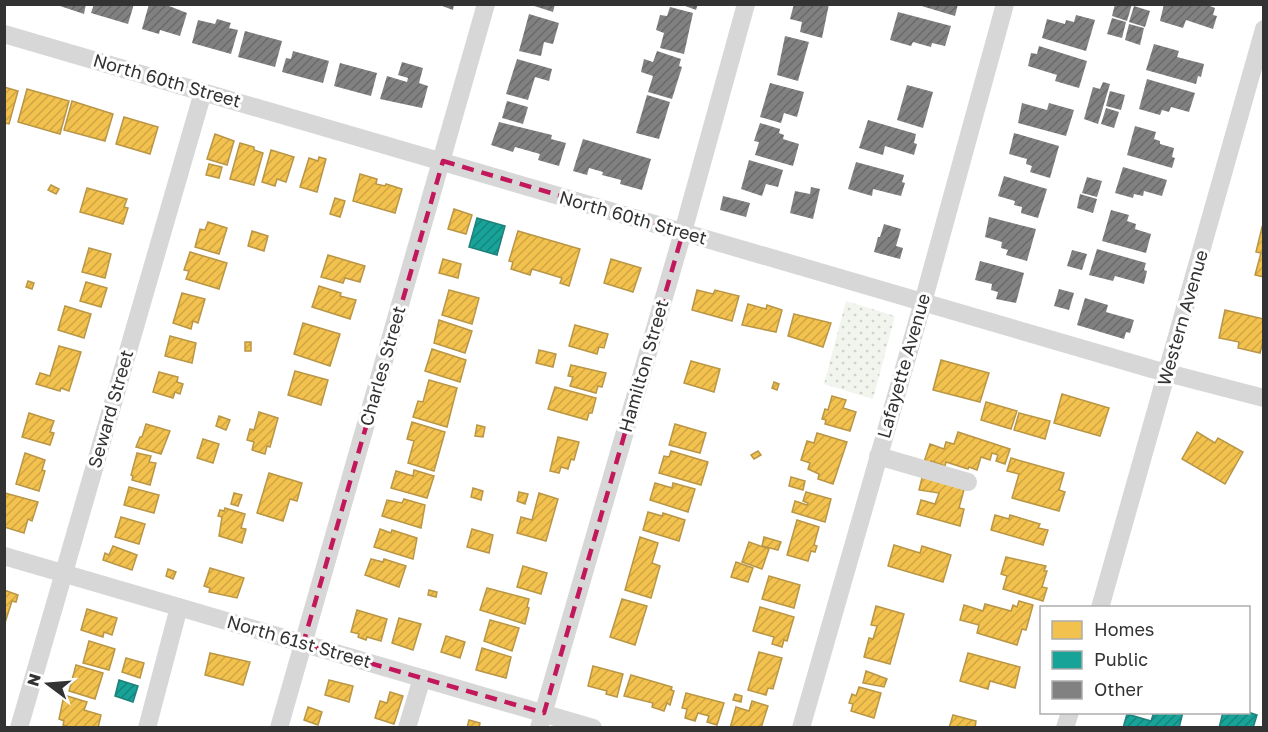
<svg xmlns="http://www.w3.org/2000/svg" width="1268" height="732" font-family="'Golos Text',sans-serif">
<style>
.park{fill:url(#park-dots)}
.homes{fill:url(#homes-hatch);stroke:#b99646;stroke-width:1.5}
.public{fill:url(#public-hatch);stroke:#1f817a;stroke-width:1.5}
.building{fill:url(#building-hatch)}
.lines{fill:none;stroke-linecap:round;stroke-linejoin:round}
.minor{stroke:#d7d7d7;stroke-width:18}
.marked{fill:none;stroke:#c2185b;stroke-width:4.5;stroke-dasharray:12 8;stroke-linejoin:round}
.labels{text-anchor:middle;stroke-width:6;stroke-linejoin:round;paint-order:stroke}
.street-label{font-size:18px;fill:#333;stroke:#fff}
</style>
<defs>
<pattern id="park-dots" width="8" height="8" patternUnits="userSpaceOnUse" patternTransform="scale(1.5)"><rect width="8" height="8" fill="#f1f5ed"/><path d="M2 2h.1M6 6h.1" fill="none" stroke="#cfd2cc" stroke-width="1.8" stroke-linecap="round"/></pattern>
<pattern id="homes-hatch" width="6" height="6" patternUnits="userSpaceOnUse" patternTransform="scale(1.5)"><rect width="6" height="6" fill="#f2c14e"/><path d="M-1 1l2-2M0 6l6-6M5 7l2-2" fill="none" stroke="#d0a645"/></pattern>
<pattern id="public-hatch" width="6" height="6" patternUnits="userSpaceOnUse" patternTransform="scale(1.5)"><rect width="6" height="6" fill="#17a398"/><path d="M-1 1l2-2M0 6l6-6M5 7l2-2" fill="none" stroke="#15857d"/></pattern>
<pattern id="building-hatch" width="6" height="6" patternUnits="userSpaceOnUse" patternTransform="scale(1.5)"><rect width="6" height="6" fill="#818181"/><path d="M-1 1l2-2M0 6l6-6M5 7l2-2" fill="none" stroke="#6a6a6a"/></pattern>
</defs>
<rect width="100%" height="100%" fill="#fff"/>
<path class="park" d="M846 301 895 316 873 399 824 384Z"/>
<g class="homes">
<path d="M4 87 18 91 9 124 4 123Z"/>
<path d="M27 89 69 101 60 134 18 122Z"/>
<path d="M72 101 113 114 105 141 64 130Z"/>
<path d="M124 117 158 127 150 154 116 144Z"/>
<path d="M215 134 234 141 227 165 207 159Z"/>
<path d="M240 143 254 147V150L263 153 254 185 230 179Z"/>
<path d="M271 150 294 157 286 182 277 179 275 186 262 182Z"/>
<path d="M319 157 326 159 317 192 300 187 309 158 318 161Z"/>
<path d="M209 164 222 167 219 178 206 175Z"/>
<path d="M360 174 377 179 376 184 385 186 386 184 402 189 395 213 353 201Z"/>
<path d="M51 185 59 189 56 194 48 190Z"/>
<path d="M87 188 127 199 124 207 128 208 123 224 80 212Z"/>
<path d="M335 198 345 201 340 217 330 214Z"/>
<path d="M454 209 472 215 466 234 448 229Z"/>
<path d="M208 222 227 228 219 254 195 247 200 229 205 230Z"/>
<path d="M1262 227 1264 228V277L1255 275 1261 253 1256 252Z"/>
<path d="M252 231 268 236 264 251 248 246Z"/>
<path d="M518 231 580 249 569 286 560 283 562 278 532 269 530 275 511 269 513 262 509 261Z"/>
<path d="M89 248 111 254 105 278 82 272Z"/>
<path d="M190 252 227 263 219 289 186 279 189 271 184 270Z"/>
<path d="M328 255 365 266 360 282 345 278 343 283 321 277Z"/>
<path d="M443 259 461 264 458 278 439 273Z"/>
<path d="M611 259 641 268 633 292 604 283Z"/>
<path d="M28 281 34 283 32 289 26 287Z"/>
<path d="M86 282 107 288 101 307 80 301Z"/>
<path d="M319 286 341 293 340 296 356 300 350 319 312 307Z"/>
<path d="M449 290 479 298 472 324 442 315Z"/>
<path d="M697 290 713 294 715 290 739 296 732 321 692 310Z"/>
<path d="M182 293 205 299 198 323 193 321 191 329 173 323Z"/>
<path d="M748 304 766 309 767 305 782 310 776 332 742 325Z"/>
<path d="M65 306 91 314 84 338 58 330Z"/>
<path d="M1225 310 1264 319V337L1260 353 1238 348 1239 342 1219 338Z"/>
<path d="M794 314 831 323 823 347 788 336Z"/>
<path d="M439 320 472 331 465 353 434 343Z"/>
<path d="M303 323 340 334 330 366 294 354Z"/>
<path d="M575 325 608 334 604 348 599 347 597 354 569 346Z"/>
<path d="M170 336 196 343 192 363 165 356Z"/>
<rect x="245" y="342" width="6" height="9"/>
<path d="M59 346 81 352 69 391 61 388 60 391 36 384 40 373 50 376Z"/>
<path d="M432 349 466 360 460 382 425 371Z"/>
<path d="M539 350 556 354 553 367 536 363Z"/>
<path d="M941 360 989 373 980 402 933 390Z"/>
<path d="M691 361 720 369 714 392 684 383Z"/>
<path d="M571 365 606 373 602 387 598 386 596 393 570 386 573 377 568 376Z"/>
<path d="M295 371 328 380 321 405 288 395Z"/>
<path d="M159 372 178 377 177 382 183 384 180 394 175 392 173 398 153 392Z"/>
<path d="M429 380 457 388 447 427 413 417 418 401 423 402Z"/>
<path d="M774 382 779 384 777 390 772 388Z"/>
<path d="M555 387 596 398 592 413H589L587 420 548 409Z"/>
<path d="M1062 394 1109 408 1100 436 1054 423Z"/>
<path d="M832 396 846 400 843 408 856 412 850 431 825 424 826 420 822 419 825 409 828 410Z"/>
<path d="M986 402 1017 411 1011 429 981 420Z"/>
<path d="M259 412 278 418 270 447 267 446 265 454 252 450 254 442 247 440 250 429 254 430Z"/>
<path d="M29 413 54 421 50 432 54 433 50 445 22 437Z"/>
<path d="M1019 413 1050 421 1045 439 1014 430Z"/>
<path d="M219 416 230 420 226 430 216 426Z"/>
<path d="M412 422 445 432 434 471 408 463 414 441 407 439Z"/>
<path d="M146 424 170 431 161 454 136 447 140 437H142Z"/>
<path d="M675 424 706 433 700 453 669 445Z"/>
<path d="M477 425 485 427 483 437 475 436Z"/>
<path d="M958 432 1010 449 1005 464 996 461 998 455 992 453 990 460 981 457 977 470 969 467 968 469 946 462 945 466 931 461 930 464 924 462 930 444 944 449 946 442 954 444Z"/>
<path d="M1197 432 1215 443 1218 438 1243 452 1225 484 1182 459Z"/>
<path d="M817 433 847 442 833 484 818 479 819 474 808 469 810 463 801 460 807 441 814 443Z"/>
<path d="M558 437 579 442 574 460 571 459 568 469 561 467 559 473 550 471Z"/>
<path d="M203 439 219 444 213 463 197 458Z"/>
<path d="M671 451 708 462 701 485 659 473 664 456 669 457Z"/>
<path d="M758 451 761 455 754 459 751 455Z"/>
<path d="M25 453 45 460 42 470 45 471 39 491 16 484Z"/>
<path d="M137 453 151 456 149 462 156 463 150 485 132 480 133 476 131 475Z"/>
<path d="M1011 458 1064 473 1059 490 1065 492 1059 511 1012 498 1019 474 1007 471Z"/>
<path d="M414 470 434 476 427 498 391 488 396 471 413 476Z"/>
<path d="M269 473 302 483 297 501 290 499 283 521 257 513Z"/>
<path d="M923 474 965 486 959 508 964 509 960 526 917 514 921 500 935 504 939 493 919 490Z"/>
<path d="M791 477 805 481 803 490 789 486Z"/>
<path d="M655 483 672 488 673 483 695 489 688 512 650 500Z"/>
<path d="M129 487 159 495 154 513 124 505Z"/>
<path d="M473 488 483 491 481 500 471 497Z"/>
<path d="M519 492 528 494 525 504 517 501Z"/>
<path d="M806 492 831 499 825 522 792 512 795 501 807 505 808 503 803 501Z"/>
<path d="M5 493 38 502 32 521 28 519 24 533 4 527Z"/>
<path d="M234 493 242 495 238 506 231 504Z"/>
<path d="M539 493 558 499 546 541 517 533 521 517 532 520Z"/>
<path d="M404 499 425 505 421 528 382 516 387 500 402 503Z"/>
<path d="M225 508 245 514 241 528 246 529 242 543 219 536 222 517 218 516 220 510 224 511Z"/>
<path d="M648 512 662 516 663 513 685 520 679 541 643 530Z"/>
<path d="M995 515 1009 519 1010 515 1040 524 1038 528 1048 530 1043 545 991 530Z"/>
<path d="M121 517 145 524 139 544 115 537Z"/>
<path d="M797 520 819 527 814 545 817 546 815 552 811 551 808 561 787 555Z"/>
<path d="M380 529 391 533 392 530 417 538 413 559 374 547Z"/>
<path d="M472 529 493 535 489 553 467 547Z"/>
<path d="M640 537 658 543 652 563 660 566 651 598 625 590Z"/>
<path d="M764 537 781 542 778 550 762 546Z"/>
<path d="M749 542 769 549 762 569 742 562Z"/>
<path d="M894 545 920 553 922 546 951 555 943 582 888 566Z"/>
<path d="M113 546 137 555 132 570 103 560 105 553 109 555Z"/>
<path d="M1006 557 1046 566 1044 571H1047L1042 587 1047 588 1043 601 1003 589 1007 576 1001 574Z"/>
<path d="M371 559 383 562 384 559 406 566 399 587 365 575Z"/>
<path d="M736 562 753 568 748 582 731 577Z"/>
<path d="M523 566 547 573 541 594 517 587Z"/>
<path d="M210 568 244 578 237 598 209 592 210 588 204 586Z"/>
<path d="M168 569 176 572 173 579 166 576Z"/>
<path d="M769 576 800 585 794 608 762 599Z"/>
<path d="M487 588 529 599 527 607 529 608 525 624 480 610Z"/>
<path d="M4 590 18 595 16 602 12 601 4 626Z"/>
<path d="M429 590 437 592 436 597 428 595Z"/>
<path d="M622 599 647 606 635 645 610 637Z"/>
<path d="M1019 601 1033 605 1026 630 1022 629 1017 645 977 633 979 625 960 620 964 605 983 611 985 604 1011 611 1013 605 1017 607Z"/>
<path d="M876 606 904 614 890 664 864 657 869 638 873 639 877 626 871 625Z"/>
<path d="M760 607 794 617 787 641 784 640 782 647 772 644 774 637 753 631Z"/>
<path d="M87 609 117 618 112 635 104 632 103 637 81 630Z"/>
<path d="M357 610 387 619 381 641 367 637 366 640 358 637 359 634 351 632Z"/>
<path d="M399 618 421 624 413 650 392 643Z"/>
<path d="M490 620 519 628 512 651 484 641Z"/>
<path d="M446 636 465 642 460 658 441 652Z"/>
<path d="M89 641 115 649 109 670 83 663Z"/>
<path d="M482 648 511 657 506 678 476 670Z"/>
<path d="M759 652 782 658 773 689 768 688 766 695 748 690Z"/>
<path d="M210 653 250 662 243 685 205 675Z"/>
<path d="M968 653 1020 667 1015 688 990 681 988 689 960 681Z"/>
<path d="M126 658 144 663 140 678 122 672Z"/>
<path d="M76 665 103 673 95 699 69 691Z"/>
<path d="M593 666 623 674 617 697 606 694 607 691 588 686Z"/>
<path d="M866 671 887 679 884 687 863 683Z"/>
<path d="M631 675 672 687 671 690 674 691 670 705 667 703 664 711 652 707 653 703 624 696Z"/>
<path d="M329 680 353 686 349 702 325 695Z"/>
<path d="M859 687 881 693 874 718 851 711 853 704 849 703 852 694 856 696Z"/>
<path d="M390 692 403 696 394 724 375 718 380 701 387 703Z"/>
<path d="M686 693 724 703 717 725 707 722 709 716 698 713 695 721 685 718 687 709 682 708Z"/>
<path d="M735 694 742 696 741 702 733 700Z"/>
<path d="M64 695 87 702 84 710 101 715 98 728H71L63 725 64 721 59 719Z"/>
<path d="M752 701 768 706 761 728H730L736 707 749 711Z"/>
<path d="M308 707 322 712 318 725 304 720Z"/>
<path d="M953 715 976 721 975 728H949Z"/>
<path d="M469 720 480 723 479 728H467Z"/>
</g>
<g class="public">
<path d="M477 218 505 226 497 255 469 247Z"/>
<path d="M119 680 138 686 133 702 115 696Z"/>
<path d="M1154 712H1183L1179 728H1123L1127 714 1151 721Z"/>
<path d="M1223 712H1248L1257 715 1253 728H1219Z"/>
</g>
<g class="building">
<path d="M54 4H86L84 14Z"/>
<path d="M94 4H134L128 24 91 13Z"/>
<path d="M149 4H164L187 13 180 36 160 30 159 34 142 29Z"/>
<path d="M437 4H454L453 10Z"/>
<path d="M528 4H555L553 12Z"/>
<path d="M680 4H698L696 10Z"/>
<path d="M794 4H829L822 38 800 32 802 22 790 19Z"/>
<path d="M915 4H958L955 16Z"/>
<path d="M1115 4H1132L1127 21 1112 16Z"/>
<path d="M1164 4H1205L1215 8 1213 15 1217 16 1213 29 1186 20 1183 28 1160 21Z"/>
<path d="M1134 6 1150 11 1145 27 1129 22Z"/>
<path d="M670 7 693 13 684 54 660 48 664 33 656 30 660 15 667 16Z"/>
<path d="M898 12 951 26 945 46 932 43 931 47 913 42 911 46 890 40Z"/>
<path d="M529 14 559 23 553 44 544 42 541 56 519 51Z"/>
<path d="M1076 15 1095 20 1086 51 1042 38 1047 19 1065 24 1066 20 1074 22Z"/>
<path d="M1112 18 1126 22 1122 38 1107 34Z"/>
<path d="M217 19 231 23 229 28 238 30 231 54 192 43 198 20 215 24Z"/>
<path d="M1129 24 1144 28 1140 45 1125 40Z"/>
<path d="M245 31 282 41 275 67 238 57Z"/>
<path d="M785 36 809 42 798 81 777 75Z"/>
<path d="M1154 44 1179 51 1177 57 1204 64 1201 77 1198 76 1196 84 1146 70Z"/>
<path d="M1039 46 1087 61 1079 88 1055 81 1057 75 1028 66 1031 53 1037 54Z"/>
<path d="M293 51 329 61 323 83 282 72 286 58 291 59Z"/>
<path d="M657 51 681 59 679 66 682 67 672 99 648 92 653 76 641 72 644 59 653 62Z"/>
<path d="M517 59 552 69 549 81 535 77 528 100 506 94Z"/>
<path d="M402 62 423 68 419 83 428 86 422 108 380 99 387 76 407 82 408 78 398 75Z"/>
<path d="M340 63 377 73 371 96 334 86Z"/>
<path d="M1147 79 1195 93 1189 112 1171 107 1169 112 1162 110 1160 115 1139 109Z"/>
<path d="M1103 82 1110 84 1098 124 1084 119 1093 87 1100 89Z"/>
<path d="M770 83 804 92 797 117 784 113 781 123 760 117Z"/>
<path d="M907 85 933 92 923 128 897 120Z"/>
<path d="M1110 91 1125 95 1121 110 1106 106Z"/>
<path d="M647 95 670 102 659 139 636 133Z"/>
<path d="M507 101 528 107 523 124 502 118Z"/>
<path d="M1022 103 1047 110 1049 103 1074 110 1066 136 1018 123Z"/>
<path d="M1106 108 1119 112 1114 128 1101 124Z"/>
<path d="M868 120 916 134 914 143 917 144 914 155 885 146 883 155 859 148Z"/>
<path d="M499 122 552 135 551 139 566 143 559 166 538 160 540 154 515 147 513 152 491 145Z"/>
<path d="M760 123 780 129 779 133 784 135 783 139 799 144 793 166 755 155 759 142 754 141Z"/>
<path d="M1135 126 1156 132 1154 139 1160 141V144L1174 148 1172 157 1175 158 1172 168 1127 155Z"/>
<path d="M1014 133 1059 146 1050 178 1030 172 1032 166 1026 164 1027 159 1009 154Z"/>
<path d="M583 139 651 159 642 190 620 184 621 180 602 175 603 172 589 168 587 175 573 171Z"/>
<path d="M749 160 783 170 778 187 766 184 762 196 741 189Z"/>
<path d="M856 162 904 175 902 182 905 183 901 196 873 189 872 196 848 189Z"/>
<path d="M1123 167 1167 180 1162 196 1144 191 1143 196 1134 194 1133 198 1115 193Z"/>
<path d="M1004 176 1047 189 1038 218 1021 213 1022 207 1014 205 1015 201 998 196Z"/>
<path d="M1087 177 1102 181 1097 197 1082 193Z"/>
<path d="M811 187 820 189 813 219 790 213 795 191 810 194Z"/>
<path d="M1080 194 1097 199 1093 213 1077 208Z"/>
<path d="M723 196 750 203 746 217 720 210Z"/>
<path d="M1111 210 1129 215 1127 221 1136 224 1135 229 1151 234 1146 253 1102 241Z"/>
<path d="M989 217 1036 229 1027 261 1006 255 1008 250 1001 248 1002 242 985 237Z"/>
<path d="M884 224 901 229 896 246 903 248 900 259 874 252 878 237H880Z"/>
<path d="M1097 249 1146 263 1144 270 1147 271 1144 284 1115 276 1113 281 1089 275Z"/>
<path d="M1072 250 1087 254 1082 270 1067 266Z"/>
<path d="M980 261 1024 273 1016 303 996 299 998 292 991 290 992 284 975 280Z"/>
<path d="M1059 289 1074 293 1069 310 1054 306Z"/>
<path d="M1085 298 1108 305 1106 312 1134 320 1130 333 1126 332 1124 339 1077 325Z"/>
</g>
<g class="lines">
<g class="minor">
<path d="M4 34 1152 369 1264 398"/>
<path d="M878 456 968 482"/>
<path d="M4 556 593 728"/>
<path d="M1100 608 1264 29"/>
<path d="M19 728 203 92"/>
<path d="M147 728 179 607"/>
<path d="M279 728 486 4"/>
<path d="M407 728 422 678"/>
<path d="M539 728 683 232 746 4"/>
<path d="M801 728 923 302 1005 4"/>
<path d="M1065 728 1070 712"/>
</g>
</g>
<path class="marked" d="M443 161 683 232 544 713 303 644Z"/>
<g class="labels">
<g class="street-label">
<text transform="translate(167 81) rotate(16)" y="6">North 60th Street</text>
<text transform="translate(633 218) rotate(16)" y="6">North 60th Street</text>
<text transform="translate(1183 318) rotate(-74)" y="6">Western Avenue</text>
<text transform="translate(383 366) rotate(-74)" y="6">Charles Street</text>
<text transform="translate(644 366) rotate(-74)" y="6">Hamilton Street</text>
<text transform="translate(904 366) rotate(-74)" y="6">Lafayette Avenue</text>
<text transform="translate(111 409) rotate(-74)" y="6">Seward Street</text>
<text transform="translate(299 642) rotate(16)" y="6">North 61st Street</text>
</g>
</g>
<rect width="1268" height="732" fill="none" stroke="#333333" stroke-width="12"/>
<rect x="1040" y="606" width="210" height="108" fill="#ffffff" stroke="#adadad" stroke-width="1.5"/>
<rect x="1052" y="621" width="30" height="18" fill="#f2c14e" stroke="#adadad" stroke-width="1.5"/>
<text x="1094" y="636" font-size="18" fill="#333333">Homes</text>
<rect x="1052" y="651" width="30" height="18" fill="#17a398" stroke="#adadad" stroke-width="1.5"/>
<text x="1094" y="666" font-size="18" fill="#333333">Public</text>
<rect x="1052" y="681" width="30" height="18" fill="#818181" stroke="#adadad" stroke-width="1.5"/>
<text x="1094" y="696" font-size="18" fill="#333333">Other</text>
<g transform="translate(48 684) rotate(286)" stroke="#ffffff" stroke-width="4.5" paint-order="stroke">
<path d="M0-4.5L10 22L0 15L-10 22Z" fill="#333333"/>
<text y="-9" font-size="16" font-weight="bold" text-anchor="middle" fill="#333333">N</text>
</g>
</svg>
